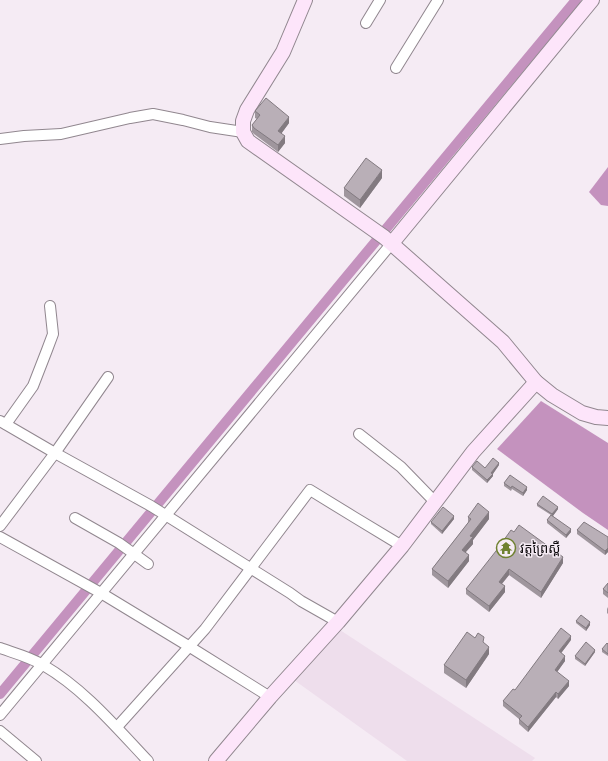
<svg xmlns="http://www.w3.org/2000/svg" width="608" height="761" font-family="'Exo 2','Noto Sans Khmer',sans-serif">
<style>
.built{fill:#eedeec}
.water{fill:#c492be}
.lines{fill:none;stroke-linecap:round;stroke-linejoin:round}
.canal{stroke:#c492be;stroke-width:10}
.street-casing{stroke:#91878f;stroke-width:12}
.secondary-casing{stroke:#91878f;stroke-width:16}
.street{stroke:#fff;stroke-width:10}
.secondary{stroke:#fde5fa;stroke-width:14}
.wall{fill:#9f969d}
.shaded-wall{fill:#827a80}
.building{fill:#b9afb7;stroke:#827a80}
.labels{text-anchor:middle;stroke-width:3;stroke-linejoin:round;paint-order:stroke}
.poi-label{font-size:13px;fill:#0d0a0d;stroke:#f5ebf4;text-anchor:start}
</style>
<rect width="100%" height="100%" fill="#f5ebf4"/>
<path class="built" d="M340 630 535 758 532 761H407L294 680Z"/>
<g class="water">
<path d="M608 167V206L601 205 589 192Z"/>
<path d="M541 401 608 443V530L583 513 497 449Z"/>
</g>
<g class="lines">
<path class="canal" d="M0 694 576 0"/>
<g class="street-casing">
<g id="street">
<path d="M366 23 380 0"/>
<path d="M396 68 438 0"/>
<path d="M0 139 24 136 61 134 130 118 153 114 183 120 210 127 243 132"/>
<path d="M0 421 55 453 151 506 290 593 301 601 338 622"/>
<path d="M6 424 33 386 47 350 53 334 50 306"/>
<path d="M359 434 401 467 435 502"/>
<path d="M75 518 119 543 148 564"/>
<path d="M0 526 55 453 108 377"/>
<path d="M0 537 101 593 190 647 270 697"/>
<path d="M0 648C14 653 30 657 43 665 84 689 115 726 148 761"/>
<path d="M0 715 392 243"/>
<path d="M117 727 205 629 310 490 354 517 402 546"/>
<path d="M0 731 36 761"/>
</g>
</g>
<g class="secondary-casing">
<g id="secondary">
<path d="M305 0 283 52 247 110 243 121V132L248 141 384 237 503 342 536 382 552 395 582 413 596 417 608 418"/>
<path d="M392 243 592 0"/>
<path d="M216 761 270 697 338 622 402 546 473 452 536 382"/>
</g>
</g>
<use href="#street" class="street"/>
<use href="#secondary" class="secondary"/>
</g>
<g class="wall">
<path d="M255 111 289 123 281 134 285 143 278 152 254 134 252 132V125L257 119 255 118Z"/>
<path d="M382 178 360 208 344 196V188Z"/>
<path d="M499 465 493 474V476L487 483 472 470V467L485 468Z"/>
<path d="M504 483 527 490 523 496 512 489 511 491 504 486Z"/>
<path d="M537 504 558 509 553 516 571 532 566 538 547 523V520L551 515 537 506Z"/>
<path d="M468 517 489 519 473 540V544L466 552 469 561 448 588 432 575V569L468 523Z"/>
<path d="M454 519 442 534 431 524V522Z"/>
<path d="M577 530 608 537V552L605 555 577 534Z"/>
<path d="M514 532 563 563 541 598 509 575 502 584 505 592 489 612 466 594V589Z"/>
<path d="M608 583V598L603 594V589Z"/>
<path d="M608 607V614L607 613V609Z"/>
<path d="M576 621 590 625 586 631 576 623Z"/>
<path d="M571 640 561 653 565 661 557 672 569 686 558 699 556 697 528 732 519 724V719L503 706V701Z"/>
<path d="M484 644 489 654 466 688 444 673V665Z"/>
<path d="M608 644V656L602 652V649Z"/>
<path d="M595 652 585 666 575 659V656Z"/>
</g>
<g class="shaded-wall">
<path d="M289 117V123L278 138V131Z"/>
<path d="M285 136V143L278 152V145Z"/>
<path d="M382 170V178L360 208V200Z"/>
<path d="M499 463V465L492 475 493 474V476L487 483V480L491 473Z"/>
<path d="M527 487V490L523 496V493Z"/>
<path d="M558 507V509L552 517V514Z"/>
<path d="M489 512V519L473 540V544L462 556V550L470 536Z"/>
<path d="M454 516V519L442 534V531Z"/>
<path d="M571 529V532L566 538V535Z"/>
<path d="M608 548V552L605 555V551Z"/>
<path d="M469 555V561L448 588V581Z"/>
<path d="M563 557V563L541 598V592Z"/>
<path d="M509 569V575L499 587V582Z"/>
<path d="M505 586V592L489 612V606Z"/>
<path d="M590 622V625L586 631V628Z"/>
<path d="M571 636V640L559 656V651Z"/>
<path d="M489 647V654L466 688V680Z"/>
<path d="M595 650V652L585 666V664Z"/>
<path d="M565 656V661L555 675V670Z"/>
<path d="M569 681V686L558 699V694Z"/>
<path d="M556 692V697L528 732V727Z"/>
</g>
<g class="building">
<path d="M266 98 289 117 278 131 285 136 278 145 254 128 252 125 260 115 255 111Z"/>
<path d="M366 158 382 170 360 200 344 188Z"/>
<path d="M493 458 499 463 491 473 493 474 487 480 472 467 477 461 485 468Z"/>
<path d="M510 475 527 487 523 493 512 486 511 488 504 483Z"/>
<path d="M543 496 558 507 552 514 537 504Z"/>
<path d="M478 503 489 512 470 536 473 537 462 550 469 555 448 581 432 569 471 519 468 517Z"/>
<path d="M443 507 454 516 442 531 431 522Z"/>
<path d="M551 515 571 529 566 535 547 520Z"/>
<path d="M584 522 608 537V548L605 551 577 530Z"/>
<path d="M519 525 563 557 541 592 509 569 499 582 505 586 489 606 466 589 496 551 511 530 514 532Z"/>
<path d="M608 583V593L603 589Z"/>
<path d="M581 615 590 622 586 628 576 621Z"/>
<path d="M561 628 571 636 559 651 565 656 555 670 569 681 558 694 556 692 528 727 519 719 522 716 503 701 513 689 515 690Z"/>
<path d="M467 632 475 638 478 633 484 637 483 642 489 647 466 680 444 665Z"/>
<path d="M586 642 595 650 585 664 575 656Z"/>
<path d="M607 643 608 644V654L602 649Z"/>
</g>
<defs>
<g id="temple-ring" transform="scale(1)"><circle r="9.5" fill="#f5ebf4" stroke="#6f8130" stroke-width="1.5"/><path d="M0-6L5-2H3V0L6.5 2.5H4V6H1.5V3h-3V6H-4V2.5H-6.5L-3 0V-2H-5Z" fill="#6f8130"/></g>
</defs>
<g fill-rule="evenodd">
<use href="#temple-ring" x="506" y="548"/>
</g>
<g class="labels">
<g class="poi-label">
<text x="520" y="553">វត្តព្រៃស្ពឺ</text>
</g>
</g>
</svg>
